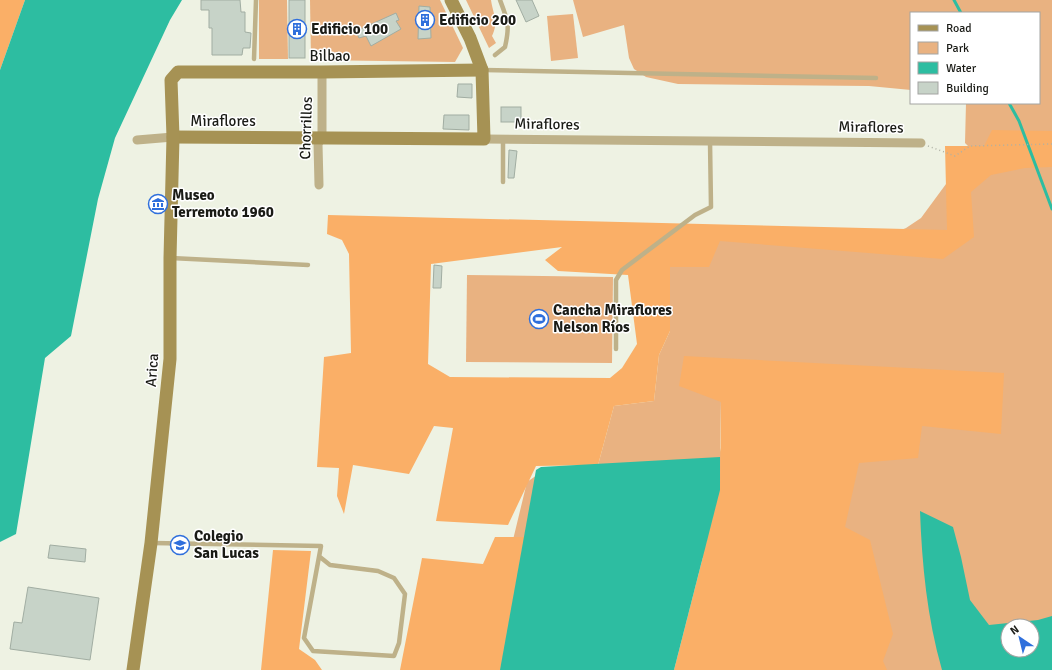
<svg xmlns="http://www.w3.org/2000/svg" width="1052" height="670" font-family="Signika,sans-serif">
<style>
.green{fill:#e9b281;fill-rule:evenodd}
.forest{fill:#faaf67;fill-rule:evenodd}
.water{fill:#2dbda1;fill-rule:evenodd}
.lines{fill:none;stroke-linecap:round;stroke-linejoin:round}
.stream{stroke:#2dbda1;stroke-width:3}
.building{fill:#c7d3c8;stroke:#a1ada2}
.path{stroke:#aeb1a5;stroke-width:1.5;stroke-dasharray:1 3;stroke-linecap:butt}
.lane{stroke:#beb189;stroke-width:4.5}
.street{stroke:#beb189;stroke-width:9}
.secondary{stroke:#a69254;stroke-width:13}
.labels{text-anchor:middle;stroke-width:3;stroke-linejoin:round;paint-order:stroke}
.poi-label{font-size:15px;font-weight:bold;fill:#1a1b16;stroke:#fff;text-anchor:start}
.street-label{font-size:15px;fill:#1a1b16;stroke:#fff}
</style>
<rect width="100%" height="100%" fill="#eef2e3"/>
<g class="green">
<path d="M259 0H287L288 59H259Z"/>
<path d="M310 0H440L463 48 455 62 311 60Z"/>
<path d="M466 0H491C493 14 499 22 492 36L496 43 489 48Z"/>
<path d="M573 0H1052V148L969 147 965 143 966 103H1039V13H911V90L869 86 678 84 646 77 634 69 629 58 624 25 583 37Z"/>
<path d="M573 14 578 58 551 61 547 16Z"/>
<path d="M1052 163V670H752L706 559 702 558 659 670H489L512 544 527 482 540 473 719 458 598 465 614 406 654 401 659 355 670 331V267L717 236 882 238 906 228 921 218 946 184 964 171ZM721 401 729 416 720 452ZM1008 626H1032V650H1008Z"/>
<path d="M467 275 613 277 612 363 466 362Z"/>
</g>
<g class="forest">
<path d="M0 0H25L0 70Z"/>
<path d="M992 130 1052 131V167L1025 168 991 175 971 192 974 237 943 259 720 241 709 267H670V331L659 355 654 401 614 406 598 465 536 466 508 525 436 521 453 428 434 426 409 474 353 465 344 514 337 496 339 468 317 467 324 357 351 353 349 254 342 240 327 234 328 215 947 230 945 146H984ZM562 247 545 260 558 271 628 275 637 344 622 368 610 378 450 377 428 364 431 264Z"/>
<path d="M684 356 1004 373 1001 434 922 426 918 458 859 463 845 527 870 540 893 634 883 661 887 670H674L720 490 721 402 679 386Z"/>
<path d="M495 537H524L500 670H400L422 558 483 564Z"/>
<path d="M273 550 311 551 299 649 315 660 322 670H261Z"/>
</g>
<g class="water">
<path d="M25 0H182L170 20 115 138 98 199 71 336 45 358 16 534 0 542V70Z"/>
<path d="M720 457V490L674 670H500L536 470 541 467Z"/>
<path d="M920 511 953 527 961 557 970 600 989 625 1038 620 1052 616V670H942C927 617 922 565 920 511ZM1008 626H1032V650H1008Z"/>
</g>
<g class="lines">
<g class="stream">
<path d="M954 0 961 13"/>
<path d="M1009 103 1019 121 1052 209"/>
</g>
</g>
<g class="building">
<path d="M201 0H240L241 12H245V32L251 33 250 48H243L242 55H212V28H209V10H201Z"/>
<rect x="289" y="0" width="16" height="58"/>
<path d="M516 0H532L539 16 526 22Z"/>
<path d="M419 6 430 7 431 38 418 39Z"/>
<path d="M396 13 399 20 396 21 401 29 371 46 366 36 359 38 356 31Z"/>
<path d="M458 84H472V98L457 97Z"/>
<rect x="501" y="107" width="20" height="15"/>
<path d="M444 115H469V130L443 129Z"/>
<path d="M509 150 517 151 514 178H508Z"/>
<path d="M434 265 442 266 441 288H433Z"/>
<path d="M50 545 86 549 85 562 48 558Z"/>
<path d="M28 587 99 598 90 660 10 649 14 622 22 623Z"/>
</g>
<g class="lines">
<path class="path" d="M928 146 955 156 970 146 1052 144"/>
<g class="lane">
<path d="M495 55 505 47C510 25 508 21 500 0"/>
<path d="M254 59 256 0"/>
<path d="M484 70 876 78"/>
<path d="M503 182V139"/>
<path d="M171 258 308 265"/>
<path d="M616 349V280L622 270 695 215 711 207 710 141"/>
<path d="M152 543 321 546 304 638 313 651 394 656 399 643 405 594 394 578 378 571 330 565 320 557"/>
</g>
<g class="street">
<path d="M484 139 921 143"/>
<path d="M137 140 173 137"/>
<path d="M319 185 318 144 322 137V72"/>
</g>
<g class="secondary">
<path d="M173 137 484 139 482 70 470 38 451 0"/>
<path d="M133 670 151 543 170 359V258L173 137 171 80 178 72H322L482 70"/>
</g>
</g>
<defs>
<g id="building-ring" transform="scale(1)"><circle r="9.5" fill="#fff" stroke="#2f6fdc" stroke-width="1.5"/><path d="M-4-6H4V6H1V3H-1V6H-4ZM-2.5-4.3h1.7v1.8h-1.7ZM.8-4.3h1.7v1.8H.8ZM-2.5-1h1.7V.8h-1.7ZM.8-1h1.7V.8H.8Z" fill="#2f6fdc"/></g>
<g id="museum-ring" transform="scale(1)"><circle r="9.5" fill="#fff" stroke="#2f6fdc" stroke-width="1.5"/><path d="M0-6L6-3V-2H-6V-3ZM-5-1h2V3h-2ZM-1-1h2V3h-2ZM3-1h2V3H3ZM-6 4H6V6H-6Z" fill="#2f6fdc"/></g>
<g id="stadium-ring" transform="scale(1)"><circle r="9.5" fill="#fff" stroke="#2f6fdc" stroke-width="1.5"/><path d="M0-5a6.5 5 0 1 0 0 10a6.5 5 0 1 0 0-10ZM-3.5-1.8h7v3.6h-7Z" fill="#2f6fdc"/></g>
<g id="school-ring" transform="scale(1)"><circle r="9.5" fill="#fff" stroke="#2f6fdc" stroke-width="1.5"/><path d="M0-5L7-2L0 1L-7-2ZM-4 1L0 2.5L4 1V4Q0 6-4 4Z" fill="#2f6fdc"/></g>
</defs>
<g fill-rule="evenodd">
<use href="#building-ring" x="425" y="20"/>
<use href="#building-ring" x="297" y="29"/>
<use href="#museum-ring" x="158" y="204"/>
<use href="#stadium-ring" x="539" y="319"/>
<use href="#school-ring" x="180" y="545"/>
</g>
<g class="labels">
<g class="poi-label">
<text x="439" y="25">Edificio 200</text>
<text x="311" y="34">Edificio 100</text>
<text x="172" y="200">Museo<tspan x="172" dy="17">Terremoto 1960</tspan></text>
<text x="553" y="315">Cancha Miraflores<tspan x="553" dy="17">Nelson Ríos</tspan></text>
<text x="194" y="541">Colegio<tspan x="194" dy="17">San Lucas</tspan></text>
</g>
<g class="street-label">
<text x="330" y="61">Bilbao</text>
<text x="223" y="126">Miraflores</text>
<text transform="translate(547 124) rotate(1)" y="5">Miraflores</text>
<text transform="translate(871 127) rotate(1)" y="5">Miraflores</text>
<text transform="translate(306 128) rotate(-88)" y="5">Chorrillos</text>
<text transform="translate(152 370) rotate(-86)" y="5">Arica</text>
</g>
</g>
<rect x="910" y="12" width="130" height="92" fill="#ffffff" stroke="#a3a4a2"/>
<rect x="918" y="25" width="20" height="6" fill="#a69254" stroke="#a3a4a2"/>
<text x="946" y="32" font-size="12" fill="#1a1b16">Road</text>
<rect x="918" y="42" width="20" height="12" fill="#e9b281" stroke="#a3a4a2"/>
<text x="946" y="52" font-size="12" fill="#1a1b16">Park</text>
<rect x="918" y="62" width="20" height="12" fill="#2dbda1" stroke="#a3a4a2"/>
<text x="946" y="72" font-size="12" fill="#1a1b16">Water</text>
<rect x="918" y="82" width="20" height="12" fill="#c7d3c8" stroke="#a3a4a2"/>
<text x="946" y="92" font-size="12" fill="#1a1b16">Building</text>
<g transform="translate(1020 638) rotate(325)"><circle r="19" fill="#ffffff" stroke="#a3a4a2"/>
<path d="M0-3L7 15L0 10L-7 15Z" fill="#2f6fdc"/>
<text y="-6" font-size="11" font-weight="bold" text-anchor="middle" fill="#1a1b16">N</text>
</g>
</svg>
